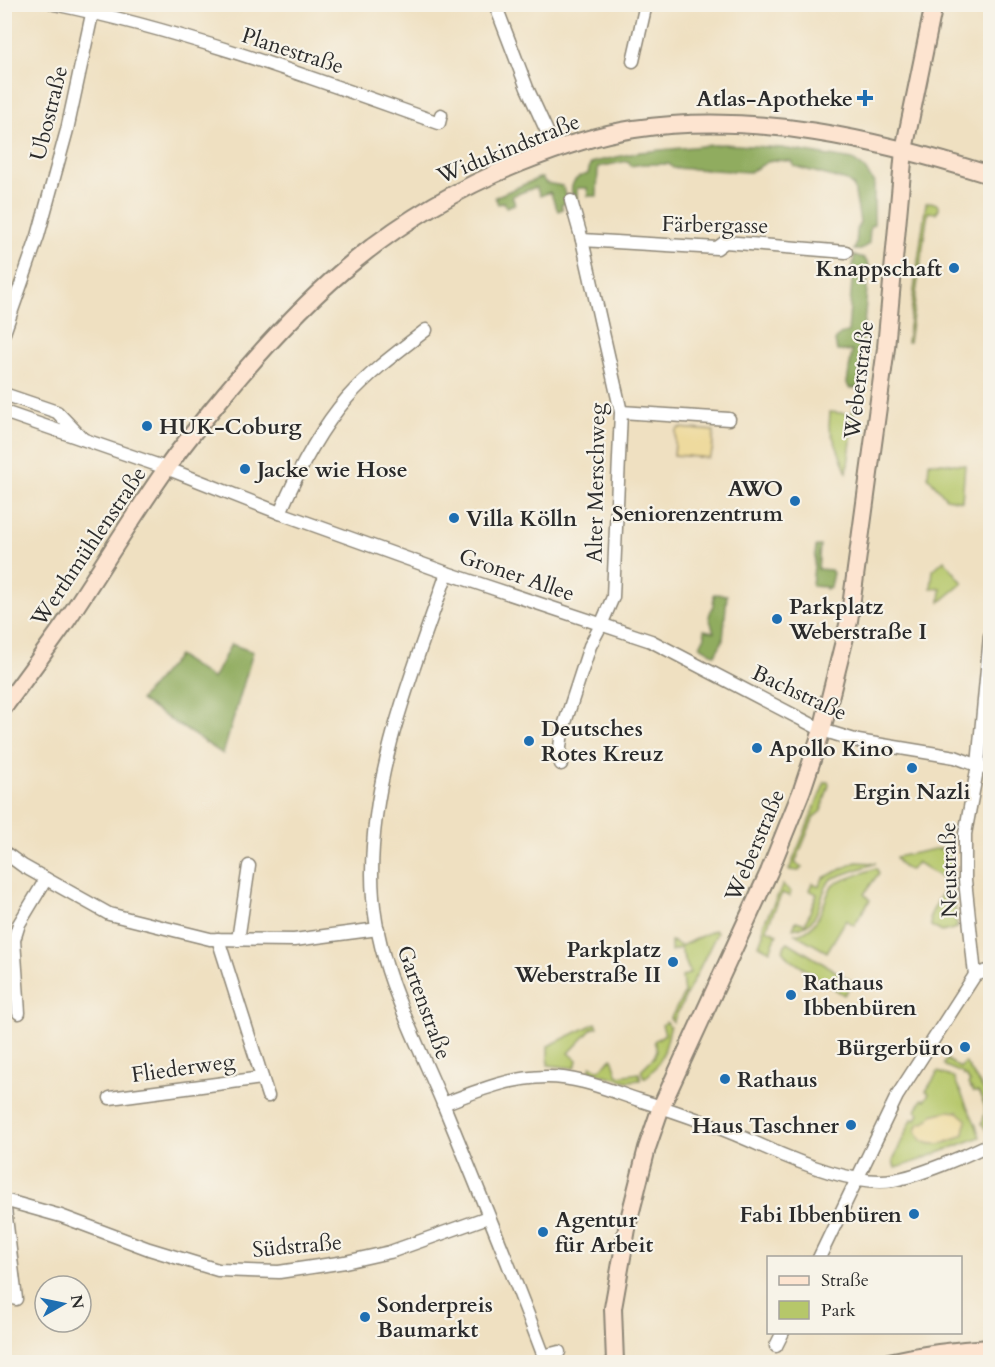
<svg xmlns="http://www.w3.org/2000/svg" width="995" height="1367" font-family="Cardo,serif">
<style>
.green{fill:#b6c76a;stroke:#70794a;stroke-width:1.5}
.forest{fill:#90ac5e;stroke:#5e6c44;stroke-width:1.5}
.sand{fill:#eeda9e;stroke:#8c8264;stroke-width:1.5}
.lines{fill:none;stroke-linecap:round;stroke-linejoin:round}
.minor-casing{stroke:#8d8676;stroke-width:15}
.secondary-casing{stroke:#8d8676;stroke-width:20}
.minor{stroke:#fff;stroke-width:12}
.secondary{stroke:#fde4d0;stroke-width:16}
.poi-dot{fill:#1f6fb2;stroke:#f7f3e8;stroke-width:2}
.labels{text-anchor:middle;stroke-width:4.5;stroke-linejoin:round;paint-order:stroke}
.street-label{font-size:22px;fill:#2b2b2b;stroke:#f7f3e8}
.poi-label{font-size:22px;font-weight:bold;fill:#2b2b2b;stroke:#f7f3e8;text-anchor:start}
</style>
<rect width="100%" height="100%" fill="#f7f3e8"/>
<filter id="ink" filterUnits="userSpaceOnUse"><feTurbulence type="fractalNoise" baseFrequency=".0167" numOctaves="2"/><feDisplacementMap in="SourceGraphic" scale="12" xChannelSelector="R" yChannelSelector="G"/><feConvolveMatrix kernelMatrix="1 2 1 2 8 2 1 2 1" color-interpolation-filters="sRGB"/></filter>
<filter id="wash" filterUnits="userSpaceOnUse"><feTurbulence type="fractalNoise" baseFrequency=".008" numOctaves="4" result="noise"/><feDisplacementMap in="SourceGraphic" scale="24" xChannelSelector="R" yChannelSelector="G"/><feGaussianBlur stdDeviation="1.35" result="paint"/><feColorMatrix in="noise" values="0 0 0 0 0 0 0 0 0 0 0 0 0 0 0 0 0 1.4 0 .05"/><feComposite in="paint" operator="in"/></filter>
<g filter="url(#wash)">
<rect width="100%" height="100%" fill="#efe0c1"/>
<g class="green">
<path d="M931 202 937 204 939 209 936 213 928 212 909 342H907L926 203Z"/>
<path d="M854 402H856L847 473 829 427 830 412 852 414Z"/>
<path d="M929 462 965 465 962 501 946 498 928 477Z"/>
<path d="M944 560 963 583 940 602 941 589 931 588 933 570Z"/>
<path d="M825 782H828L829 785 821 811 814 817 795 863 802 867 799 871 789 870Z"/>
<path d="M935 849H942L950 854 957 928 942 932 931 926 930 916 948 882 917 862 911 870C904 870 898 863 896 857Z"/>
<path d="M856 862 876 863 831 879C815 898 825 925 793 929L796 921 805 924 817 894 809 890 812 883 819 886 823 878Z"/>
<path d="M876 868 879 873 864 894 870 900 854 925 846 920 827 952 795 934C822 930 821 903 833 884Z"/>
<path d="M783 885 791 892 789 896 782 893 766 929 777 934 770 951 759 945 763 934V925Z"/>
<path d="M714 930 717 933 673 1022 670 1019 684 994 682 977 690 973 680 948 671 951V941L681 946Z"/>
<path d="M788 942 853 982 844 995 788 958 783 951 785 945Z"/>
<path d="M666 1022 670 1027C667 1046 661 1068 644 1078L641 1070 654 1057 657 1050 654 1041 665 1034 662 1025Z"/>
<path d="M596 1023 598 1027 592 1029 569 1053 577 1060 575 1068 548 1065V1046Z"/>
<path d="M612 1058 618 1076 639 1073 641 1080 627 1081 589 1071 591 1066 599 1070Z"/>
<path d="M946 1059 960 1068 965 1062 990 1100V1133L989 1134 982 1124C987 1110 986 1105 978 1092H974L968 1084 970 1082 966 1076H964L962 1073 945 1066 944 1064Z"/>
<path d="M938 1072 954 1078 975 1123 980 1137 909 1164 895 1168 893 1160 912 1119 916 1120 919 1113 916 1111 922 1099 925 1100 929 1093 926 1091Z"/>
</g>
<g class="forest">
<path d="M723 144 782 148 853 160 865 169 874 183V224L870 227 869 243 861 250H854C859 242 854 231 860 222L854 187 847 181 794 166 791 161 771 160 750 172 673 168 669 164H642L631 166 628 161 598 167 597 196H588L587 188H577V201L573 199C569 185 573 177 588 174L590 165 594 162 640 152Z"/>
<path d="M539 178H542L546 183 562 186 566 194 565 203 561 205 563 209 558 211 550 192 540 196 536 187 512 196 515 204 506 207 504 202 498 204 495 197Z"/>
<path d="M854 255 864 258 869 265 859 385 856 388H849L847 383 852 351H837L835 341 840 334 848 332Z"/>
<path d="M816 546H820L818 569 831 570 833 573 830 587 826 589V587L812 586Z"/>
<path d="M714 594 727 595 723 640 715 655 700 646 705 636 704 630 714 632 709 617 711 609 713 607Z"/>
<path d="M231 644 253 652 223 754 140 700 178 656 213 679Z"/>
</g>
<g class="sand">
<path d="M679 428 714 431 712 452 709 458 674 455 676 431Z"/>
<path d="M948 1111 958 1112 966 1119 964 1134C950 1143 923 1153 916 1130L919 1124 926 1122 932 1115Z"/>
</g>
</g>
<g filter="url(#ink)">
<g class="lines">
<g class="minor-casing">
<g id="minor">
<path d="M54 4C186 31 312 78 439 123L441 115"/>
<path d="M495 4 527 88 555 149"/>
<path d="M633 61 646 4"/>
<path d="M582 240 717 248 725 242 846 252"/>
<path d="M4 333 38 236 67 130 94 5"/>
<path d="M4 394 57 412 82 438"/>
<path d="M4 412 166 468 280 513 447 573 651 641 822 730 858 741 955 757 990 770"/>
<path d="M621 412 729 419"/>
<path d="M280 513C297 473 319 430 348 397 371 371 399 351 426 330"/>
<path d="M447 573C413 671 372 769 372 874 372 961 412 1029 444 1106 479 1191 514 1276 546 1362"/>
<path d="M561 764 560 747 562 732 590 646 601 625 613 597 621 412 582 240 571 201"/>
<path d="M4 852 23 866 109 914 210 939 294 940 378 929"/>
<path d="M218 939 268 1096"/>
<path d="M238 940 249 866"/>
<path d="M975 975 965 880V834L978 765 990 636"/>
<path d="M19 1013 14 940 19 924 46 879"/>
<path d="M110 1098 262 1078"/>
<path d="M443 1104C477 1091 510 1077 547 1077 580 1077 608 1090 639 1100 681 1113 723 1128 762 1146 795 1161 856 1186 893 1180 919 1176 965 1156 990 1144"/>
<path d="M4 1200 61 1216 149 1249 218 1270 279 1272 345 1262 390 1252 488 1217"/>
<path d="M4 1201 16 1299"/>
<path d="M819 1258 897 1096 975 975 990 970"/>
<path d="M776 1346 783 1332"/>
<path d="M543 1356 559 1352"/>
</g>
</g>
<g class="secondary-casing">
<g id="secondary">
<path d="M4 707C24 680 44 653 63 626 98 574 130 520 166 469 184 443 204 419 224 395 311 290 392 215 520 163 557 148 594 135 634 129 754 111 876 139 990 175"/>
<path d="M615 1362 613 1308 628 1223 647 1148 661 1107 769 872 802 790 822 730 849 621 886 348 904 150 934 4"/>
<path d="M889 1362C923 1354 956 1350 990 1348"/>
</g>
</g>
<use href="#minor" class="minor"/>
<use href="#secondary" class="secondary"/>
</g>
</g>
<g class="poi-dot">
<path d="M862 89h6v6h6v6h-6v6h-6v-6h-6v-6h6z"/>
<circle cx="954" cy="268" r="6"/>
<circle cx="147" cy="426" r="6"/>
<circle cx="245" cy="469" r="6"/>
<circle cx="795" cy="501" r="6"/>
<circle cx="454" cy="518" r="6"/>
<circle cx="777" cy="619" r="6"/>
<circle cx="529" cy="741" r="6"/>
<circle cx="757" cy="748" r="6"/>
<circle cx="912" cy="768" r="6"/>
<circle cx="673" cy="962" r="6"/>
<circle cx="791" cy="995" r="6"/>
<circle cx="965" cy="1047" r="6"/>
<circle cx="725" cy="1079" r="6"/>
<circle cx="851" cy="1125" r="6"/>
<circle cx="914" cy="1214" r="6"/>
<circle cx="543" cy="1232" r="6"/>
<circle cx="365" cy="1317" r="6"/>
</g>
<g class="labels">
<g class="street-label">
<text transform="translate(293 50) rotate(18)" y="8">Planestraße</text>
<text transform="translate(48 113) rotate(-76)" y="8">Ubostraße</text>
<text transform="translate(508 148) rotate(-22)" y="8">Widukindstraße</text>
<text transform="translate(715 224) rotate(1)" y="8">Färbergasse</text>
<text transform="translate(858 380) rotate(-83)" y="8">Weberstraße</text>
<text transform="translate(595 483) rotate(-89)" y="8">Alter Merschweg</text>
<text transform="translate(88 546) rotate(-56)" y="8">Werthmühlenstraße</text>
<text transform="translate(517 574) rotate(19)" y="8">Groner Allee</text>
<text transform="translate(800 692) rotate(25)" y="8">Bachstraße</text>
<text transform="translate(754 845) rotate(-67)" y="8">Weberstraße</text>
<text transform="translate(948 870) rotate(-91)" y="8">Neustraße</text>
<text transform="translate(425 1002) rotate(70)" y="8">Gartenstraße</text>
<text transform="translate(183 1067) rotate(-8)" y="8">Fliederweg</text>
<text transform="translate(297 1245) rotate(-5)" y="8">Südstraße</text>
</g>
<g class="poi-label">
<text x="853" y="106" text-anchor="end">Atlas-Apotheke</text>
<text x="942" y="276" text-anchor="end">Knappschaft</text>
<text x="159" y="434">HUK-Coburg</text>
<text x="257" y="477">Jacke wie Hose</text>
<text x="783" y="496" text-anchor="end">AWO<tspan x="783" dy="25">Seniorenzentrum</tspan></text>
<text x="466" y="526">Villa Kölln</text>
<text x="789" y="614">Parkplatz<tspan x="789" dy="25">Weberstraße I</tspan></text>
<text x="541" y="736">Deutsches<tspan x="541" dy="25">Rotes Kreuz</tspan></text>
<text x="769" y="756">Apollo Kino</text>
<text x="912" y="799" text-anchor="middle">Ergin Nazli</text>
<text x="661" y="957" text-anchor="end">Parkplatz<tspan x="661" dy="25">Weberstraße II</tspan></text>
<text x="803" y="990">Rathaus<tspan x="803" dy="25">Ibbenbüren</tspan></text>
<text x="953" y="1055" text-anchor="end">Bürgerbüro</text>
<text x="737" y="1087">Rathaus</text>
<text x="839" y="1133" text-anchor="end">Haus Taschner</text>
<text x="902" y="1222" text-anchor="end">Fabi Ibbenbüren</text>
<text x="555" y="1227">Agentur<tspan x="555" dy="25">für Arbeit</tspan></text>
<text x="377" y="1312">Sonderpreis<tspan x="377" dy="25">Baumarkt</tspan></text>
</g>
</g>
<rect width="995" height="1367" fill="none" stroke="#f7f3e8" stroke-width="24"/>
<rect x="767" y="1256" width="195" height="78" fill="#f7f3e8" stroke="#a5a39c" stroke-width="1.5"/>
<rect x="779" y="1276" width="30" height="9" fill="#fde4d0" stroke="#a5a39c" stroke-width="1.5"/>
<text x="821" y="1286" font-size="18" fill="#2b2b2b">Straße</text>
<rect x="779" y="1301" width="30" height="18" fill="#b6c76a" stroke="#a5a39c" stroke-width="1.5"/>
<text x="821" y="1316" font-size="18" fill="#2b2b2b">Park</text>
<g transform="translate(63 1304) rotate(81)"><circle r="28" fill="#f7f3e8" stroke="#a5a39c" stroke-width="1.5"/>
<path d="M0-4.5L10 22L0 15L-10 22Z" fill="#1f6fb2"/>
<text y="-9" font-size="16" font-weight="bold" text-anchor="middle" fill="#2b2b2b">N</text>
</g>
</svg>
